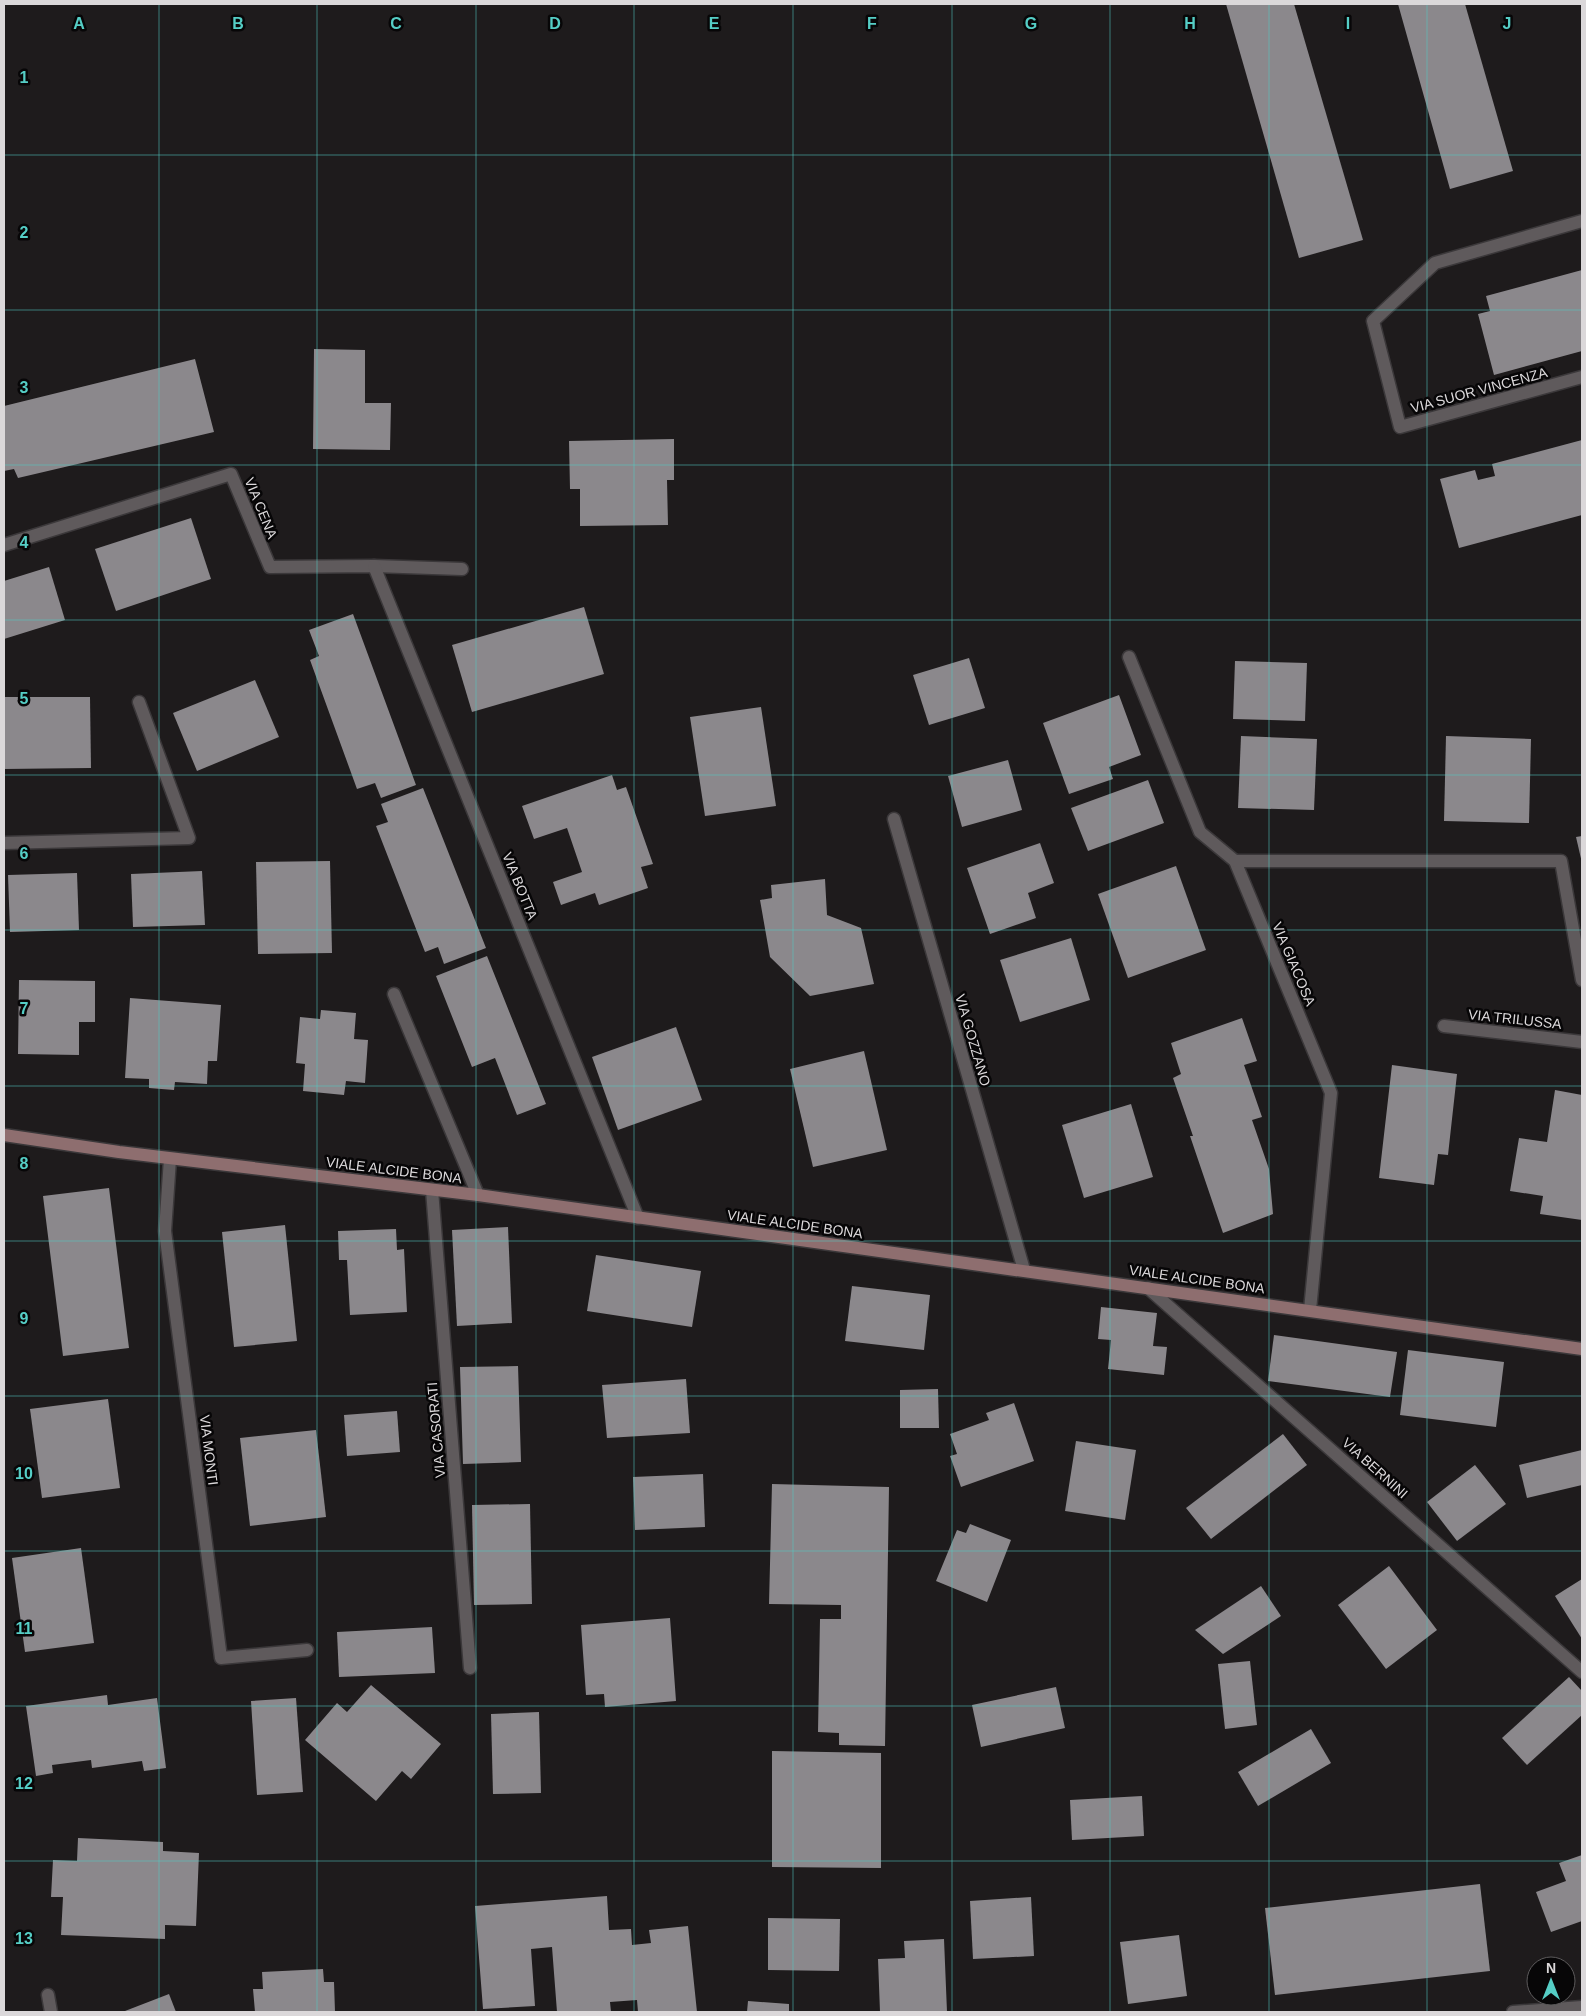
<svg xmlns="http://www.w3.org/2000/svg" width="1586" height="2016" font-family="Arial,sans-serif">
<style>
.building{fill:#8b888c}
.lines{fill:none;stroke-linecap:round;stroke-linejoin:round}
.lane-casing{stroke:#3b383a;stroke-width:15}
.street-casing{stroke:#3b383a;stroke-width:15}
.secondary-casing{stroke:#3b383a;stroke-width:15}
.lane{stroke:#5f5a5c;stroke-width:12}
.street{stroke:#5f5a5c;stroke-width:12}
.secondary{stroke:#8e6e6f;stroke-width:12}
.grid{fill:none;stroke:#55cec6;stroke-width:1;stroke-opacity:0.55}
.labels{text-anchor:middle;stroke-width:5;stroke-linejoin:round;paint-order:stroke}
.street-label{font-size:14px;fill:#dbd8da;stroke:#070607}
.grid-label{font-size:16px;text-anchor:middle;font-weight:bold;fill:#55cec6;stroke:#070607;stroke-width:5;stroke-linejoin:round;paint-order:stroke}
</style>
<rect width="100%" height="100%" fill="#1e1b1c"/>
<g class="building">
<path d="M1226 4H1294L1363 240 1299 258Z"/>
<path d="M1398 4H1465L1513 171 1450 189Z"/>
<path d="M1582 270V351L1494 375 1478 314 1490 311 1486 296Z"/>
<path d="M314 349 365 350V403H391L390 450 313 449Z"/>
<path d="M195 359 214 432 18 478 14 469 4 471V406Z"/>
<path d="M674 439V480H667L668 525 580 526V489H570L569 441Z"/>
<path d="M1582 440V515L1459 548 1440 479 1475 470 1478 480 1495 476 1492 464Z"/>
<path d="M191 518 211 579 116 611 95 549Z"/>
<path d="M49 567 65 620 4 639V581Z"/>
<path d="M584 607 604 674 472 712 452 645Z"/>
<path d="M353 614 416 785 381 798 375 783 357 789 310 660 319 656 309 630Z"/>
<path d="M969 658 985 708 929 725 913 675Z"/>
<path d="M1235 661 1307 663 1305 721 1233 719Z"/>
<path d="M255 680 279 737 197 771 173 713Z"/>
<path d="M1119 695 1141 755 1109 767 1113 779 1069 794 1043 723Z"/>
<path d="M4 697H90L91 768 4 769Z"/>
<path d="M761 707 776 806 705 816 690 717Z"/>
<path d="M1241 736 1317 739 1314 810 1238 808Z"/>
<path d="M1446 736 1531 739 1529 823 1444 821Z"/>
<path d="M1008 760 1022 810 962 827 948 776Z"/>
<path d="M612 775 617 790 626 787 653 864 641 867 648 888 599 905 595 893 561 905 553 882 582 872 567 828 534 839 522 806Z"/>
<path d="M1148 780 1164 823 1088 851 1071 808Z"/>
<path d="M423 788 486 948 444 964 438 947 425 952 376 826 388 822 381 804Z"/>
<path d="M1582 836V863L1576 837Z"/>
<path d="M1040 843 1054 883 1028 893 1036 918 990 934 967 868Z"/>
<path d="M330 861 332 953 258 954 256 862Z"/>
<path d="M1176 866 1206 950 1128 978 1098 894Z"/>
<path d="M202 871 205 925 133 927 131 874Z"/>
<path d="M77 873 79 930 10 932 8 875Z"/>
<path d="M825 879 827 915 861 928 874 984 810 996 770 957 760 900 772 898 771 885Z"/>
<path d="M1071 938 1090 1000 1020 1022 1000 960Z"/>
<path d="M487 956 546 1104 517 1115 495 1058 472 1067 436 976Z"/>
<path d="M19 980 95 981V1022H79V1055L18 1054Z"/>
<path d="M130 998 221 1005 217 1061H208L207 1084 175 1082 174 1090 149 1088V1079L125 1078Z"/>
<path d="M321 1010 356 1013 354 1039 368 1040 365 1083 346 1081 344 1095 303 1091 305 1064 296 1063 300 1017 320 1019Z"/>
<path d="M1242 1018 1257 1061 1244 1065 1262 1117 1252 1120 1269 1169 1273 1214 1223 1233 1190 1136H1193L1173 1078 1181 1074 1171 1043Z"/>
<path d="M676 1027 702 1100 618 1130 592 1057Z"/>
<path d="M864 1051 887 1150 813 1167 790 1069Z"/>
<path d="M1392 1065 1457 1074 1448 1155 1438 1154 1434 1185 1379 1178Z"/>
<path d="M1555 1090 1582 1095V1220L1540 1214 1543 1196 1510 1191 1519 1138 1547 1142Z"/>
<path d="M1131 1104 1153 1177 1084 1198 1062 1125Z"/>
<path d="M109 1188 129 1348 63 1356 43 1196Z"/>
<path d="M285 1225 297 1341 234 1347 222 1232Z"/>
<path d="M508 1227 512 1323 457 1326 452 1230Z"/>
<path d="M396 1229 397 1250 404 1249 407 1312 350 1315 347 1260H339L338 1231Z"/>
<path d="M596 1255 701 1271 692 1327 587 1311Z"/>
<path d="M852 1286 930 1295 924 1350 845 1341Z"/>
<path d="M1101 1307 1157 1313 1153 1346 1167 1347 1164 1375 1108 1369 1111 1340 1098 1339Z"/>
<path d="M1274 1335 1397 1352 1390 1397 1268 1381Z"/>
<path d="M1408 1350 1504 1362 1496 1427 1400 1415Z"/>
<path d="M518 1366 521 1462 463 1464 460 1367Z"/>
<path d="M686 1379 690 1433 607 1438 602 1385Z"/>
<path d="M938 1389 939 1428H900V1390Z"/>
<path d="M108 1399 120 1488 42 1498 30 1409Z"/>
<path d="M1014 1403 1034 1461 961 1487 950 1456 957 1454 950 1434 989 1420 986 1413Z"/>
<path d="M397 1411 400 1452 347 1456 344 1415Z"/>
<path d="M316 1430 326 1517 250 1526 240 1438Z"/>
<path d="M1283 1434 1307 1465 1211 1539 1186 1508Z"/>
<path d="M1076 1441 1136 1450 1125 1520 1065 1511Z"/>
<path d="M1582 1450V1485L1527 1498 1519 1465Z"/>
<path d="M1475 1465 1506 1504 1457 1541 1427 1502Z"/>
<path d="M703 1474 705 1527 635 1530 633 1477Z"/>
<path d="M772 1484 889 1487 885 1746 839 1745V1733L818 1732 820 1619H841V1605L769 1604Z"/>
<path d="M530 1504 532 1604 474 1605 472 1505Z"/>
<path d="M970 1524 1011 1540 987 1602 936 1581 957 1530 966 1533Z"/>
<path d="M81 1548 94 1643 25 1652 12 1558Z"/>
<path d="M1389 1566 1437 1630 1386 1669 1338 1605Z"/>
<path d="M1582 1579V1639L1555 1596Z"/>
<path d="M1261 1586 1281 1616 1223 1654 1195 1630Z"/>
<path d="M670 1618 676 1701 605 1707 604 1694 586 1695 581 1625Z"/>
<path d="M432 1627 435 1673 339 1677 337 1632Z"/>
<path d="M1250 1661 1257 1725 1225 1729 1218 1664Z"/>
<path d="M1569 1677 1582 1691V1715L1527 1765 1502 1738Z"/>
<path d="M371 1685 441 1744 411 1779 402 1771 376 1801 305 1740 337 1703 347 1712Z"/>
<path d="M1056 1687 1065 1728 981 1747 972 1705Z"/>
<path d="M107 1695 108 1705 157 1698 166 1768 144 1771 142 1761 92 1768 91 1760 52 1765 53 1773 36 1776 26 1706Z"/>
<path d="M296 1698 303 1792 257 1795 251 1701Z"/>
<path d="M539 1712 541 1793 493 1794 491 1714Z"/>
<path d="M1311 1729 1331 1763 1258 1806 1238 1772Z"/>
<path d="M772 1751 881 1753V1868L772 1867Z"/>
<path d="M1142 1796 1144 1836 1072 1840 1070 1800Z"/>
<path d="M78 1838 163 1842V1851L199 1853 196 1926 165 1925V1939L61 1935 63 1897H51L53 1860 77 1861Z"/>
<path d="M1582 1855V1921L1551 1932 1536 1892 1566 1881 1559 1863Z"/>
<path d="M1480 1884 1490 1971 1275 1995 1265 1908Z"/>
<path d="M607 1896 609 1930 631 1929 632 1945 651 1943 649 1930 688 1926 697 2012H638L637 2000 610 2002 611 2012H557L552 1947 531 1949 535 2006 483 2009 475 1906Z"/>
<path d="M1031 1897 1034 1956 973 1959 970 1901Z"/>
<path d="M768 1918 840 1919 839 1971 768 1970Z"/>
<path d="M1179 1935 1187 1996 1128 2004 1120 1942Z"/>
<path d="M944 1939 947 2012H880L878 1959 905 1958 904 1941Z"/>
<path d="M323 1969 324 1982H334L335 2012H255L253 1989H263L262 1972Z"/>
<path d="M169 1994 176 2012H125V2011Z"/>
<path d="M748 2001 789 2004V2012H747Z"/>
</g>
<g class="lines">
<g class="lane-casing">
<path id="lane" d="M394 994 478 1195"/>
</g>
<g class="street-casing">
<g id="street">
<path d="M1582 221 1435 263 1373 321 1400 427 1582 377"/>
<path d="M4 545 231 474 270 567 374 566 462 569"/>
<path d="M374 566 638 1218"/>
<path d="M1129 657 1200 832 1235 861 1331 1093 1310 1310"/>
<path d="M894 819 1024 1270"/>
<path d="M4 843 189 838 139 702"/>
<path d="M1235 861H1561L1582 980"/>
<path d="M1444 1026 1582 1042"/>
<path d="M170 1159 165 1231 221 1658 307 1650"/>
<path d="M432 1190 470 1668"/>
<path d="M1148 1288 1582 1672"/>
<path d="M48 1995 51 2012"/>
<path d="M1513 2012 1582 2007"/>
</g>
</g>
<g class="secondary-casing">
<path id="secondary" d="M4 1135 119 1152 478 1195 1582 1349"/>
</g>
<use href="#lane" class="lane"/>
<use href="#street" class="street"/>
<use href="#secondary" class="secondary"/>
</g>
<path class="grid" d="M159 4V2012M317 4V2012M476 4V2012M634 4V2012M793 4V2012M952 4V2012M1110 4V2012M1269 4V2012M1427 4V2012M4 155H1582M4 310H1582M4 465H1582M4 620H1582M4 775H1582M4 930H1582M4 1086H1582M4 1241H1582M4 1396H1582M4 1551H1582M4 1706H1582M4 1861H1582"/>
<g class="labels">
<g class="street-label">
<text transform="translate(1479 390) rotate(-15)" y="5">VIA SUOR VINCENZA</text>
<text transform="translate(261 508) rotate(68)" y="5">VIA CENA</text>
<text transform="translate(520 886) rotate(68)" y="5">VIA BOTTA</text>
<text transform="translate(1294 964) rotate(67)" y="5">VIA GIACOSA</text>
<text transform="translate(1515 1019) rotate(6)" y="5">VIA TRILUSSA</text>
<text transform="translate(973 1040) rotate(74)" y="5">VIA GOZZANO</text>
<text transform="translate(394 1170) rotate(7)" y="5">VIALE ALCIDE BONA</text>
<text transform="translate(795 1224) rotate(8)" y="5">VIALE ALCIDE BONA</text>
<text transform="translate(1197 1279) rotate(8)" y="5">VIALE ALCIDE BONA</text>
<text transform="translate(436 1430) rotate(-95)" y="5">VIA CASORATI</text>
<text transform="translate(209 1450) rotate(83)" y="5">VIA MONTI</text>
<text transform="translate(1375 1468) rotate(42)" y="5">VIA BERNINI</text>
</g>
</g>
<g class="grid-label">
<text x="79" y="29">A</text>
<text x="238" y="29">B</text>
<text x="396" y="29">C</text>
<text x="555" y="29">D</text>
<text x="714" y="29">E</text>
<text x="872" y="29">F</text>
<text x="1031" y="29">G</text>
<text x="1190" y="29">H</text>
<text x="1348" y="29">I</text>
<text x="1507" y="29">J</text>
<text x="24" y="83">1</text>
<text x="24" y="238">2</text>
<text x="24" y="393">3</text>
<text x="24" y="548">4</text>
<text x="24" y="704">5</text>
<text x="24" y="859">6</text>
<text x="24" y="1014">7</text>
<text x="24" y="1169">8</text>
<text x="24" y="1324">9</text>
<text x="24" y="1479">10</text>
<text x="24" y="1634">11</text>
<text x="24" y="1789">12</text>
<text x="24" y="1944">13</text>
</g>
<rect width="1586" height="2016" fill="none" stroke="#dbd8da" stroke-width="10"/>
<g transform="translate(1551 1981)"><circle r="24" fill="#070607" stroke="#5c5a5b"/>
<path d="M0-4L9 19L0 12L-9 19Z" fill="#55cec6"/>
<text y="-8" font-size="14" font-weight="bold" text-anchor="middle" fill="#dbd8da">N</text>
</g>
</svg>
